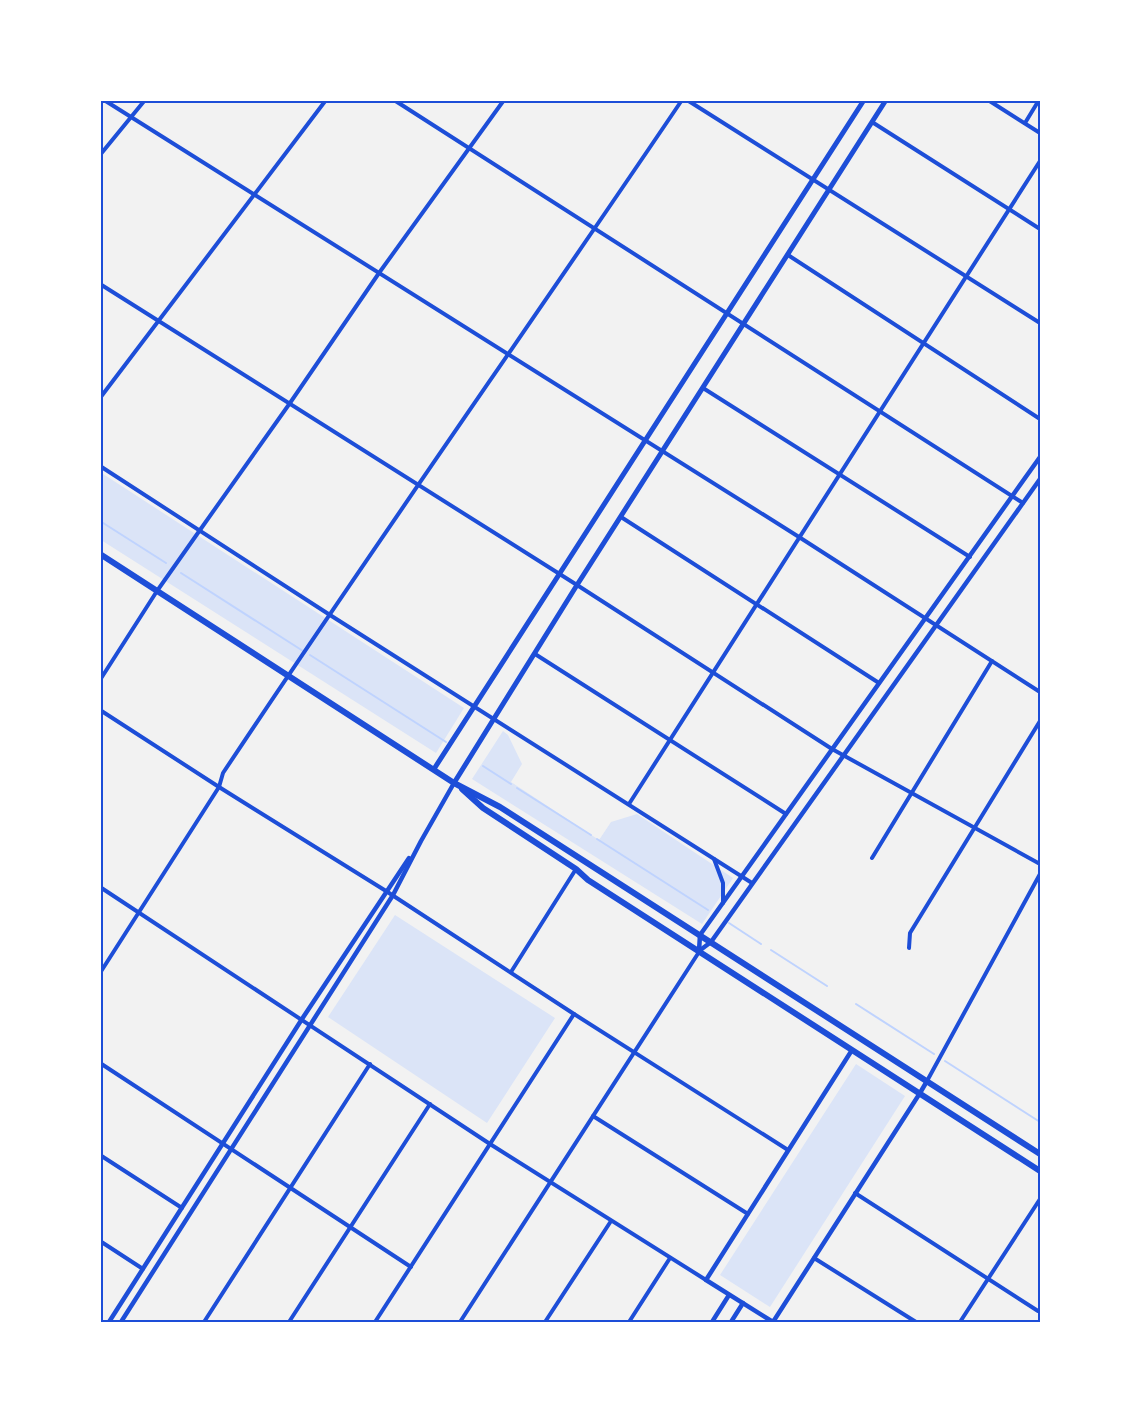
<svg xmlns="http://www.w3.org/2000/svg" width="1141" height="1423" font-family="Poppins,sans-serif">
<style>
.green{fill:#dbe4f7}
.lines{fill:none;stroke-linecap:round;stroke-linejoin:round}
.stream{stroke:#bfd3fe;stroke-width:2}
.minor{stroke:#1d4ed8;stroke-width:4}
.tertiary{stroke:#1d4ed8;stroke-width:4.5}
.secondary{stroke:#1d4ed8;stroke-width:5}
.primary{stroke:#1d4ed8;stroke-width:6}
.neatline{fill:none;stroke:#1d4ed8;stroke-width:2}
</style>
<rect width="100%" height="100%" fill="#f2f2f2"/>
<g class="green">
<path d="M100 472 464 708 436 753 101 540Z"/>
<path d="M503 731 508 735 522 764 511 782 599 840 611 822 637 814 733 878 702 924 472 779Z"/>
<path d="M395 915 555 1018 487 1123 328 1017Z"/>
<path d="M856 1064 905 1096 770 1307 720 1275Z"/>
</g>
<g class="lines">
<g class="stream">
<path d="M100 521 166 563"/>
<path d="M181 573 303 651"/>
<path d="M310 655 446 742"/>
<path d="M483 766 511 784"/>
<path d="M517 788 591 835"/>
<path d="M597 839 708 910"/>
<path d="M729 923 761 944"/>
<path d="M771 950 827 986"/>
<path d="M856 1004 934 1054"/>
<path d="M945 1061 1040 1122"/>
</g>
<g class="minor">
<path d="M104 100 799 537 1040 692"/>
<path d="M394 100 1023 503"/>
<path d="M687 100 1040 323"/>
<path d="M988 100 1040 133"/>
<path d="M872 122 1040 229"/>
<path d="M1025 123 1039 100"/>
<path d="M100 155 145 100"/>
<path d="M788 255 1040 419"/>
<path d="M100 284 577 585 832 749 1040 864"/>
<path d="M703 388 970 557"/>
<path d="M100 398 326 100"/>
<path d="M100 466 330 615 752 883"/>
<path d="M621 517 879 683"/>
<path d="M535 654 786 814"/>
<path d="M100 680 157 591 200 530 290 403 379 273 504 100"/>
<path d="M100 710 219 787 386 891 574 1014 788 1150"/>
<path d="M629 804 1040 161"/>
<path d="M872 858 992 661"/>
<path d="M714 859 723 883V903"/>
<path d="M100 887 490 1144 706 1280"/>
<path d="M909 948 910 933 1040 721"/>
<path d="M511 972 576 869"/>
<path d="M100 973 219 787 223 773C373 547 530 325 682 100"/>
<path d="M100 1063 411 1267"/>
<path d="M927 1081 1040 874"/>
<path d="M593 1116 748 1214"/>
<path d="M100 1155 182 1208"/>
<path d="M855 1193 1038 1311"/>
<path d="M100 1241 143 1269"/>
<path d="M814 1258 916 1322"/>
<path d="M204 1322 370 1064"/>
<path d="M289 1322 430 1104"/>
<path d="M375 1322 574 1014"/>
<path d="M460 1322 699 952"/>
<path d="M545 1322 611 1221"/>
<path d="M629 1322 670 1258"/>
<path d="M960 1322 1040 1199"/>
</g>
<g class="tertiary">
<path d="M699 951 700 935 1040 457"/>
<path d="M699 951 711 942 1040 479"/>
<path d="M852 1050 706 1280 773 1322 920 1093 927 1081"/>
<path d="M109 1322 302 1019 409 858"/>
<path d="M121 1322 393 895 421 841 454 783"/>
<path d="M712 1322 729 1295"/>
<path d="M731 1322 743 1303"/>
</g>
<g class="secondary">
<path d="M434 769 864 100"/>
<path d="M454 783 577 585 886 100"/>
</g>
<g class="primary">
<path d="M100 554 454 783 500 807 1040 1154"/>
<path d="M462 789 483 808 576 869 588 880 1040 1171"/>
</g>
</g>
<rect width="1141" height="1423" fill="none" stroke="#ffffff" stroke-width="204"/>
<rect x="102" y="102" width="937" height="1219" class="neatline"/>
</svg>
